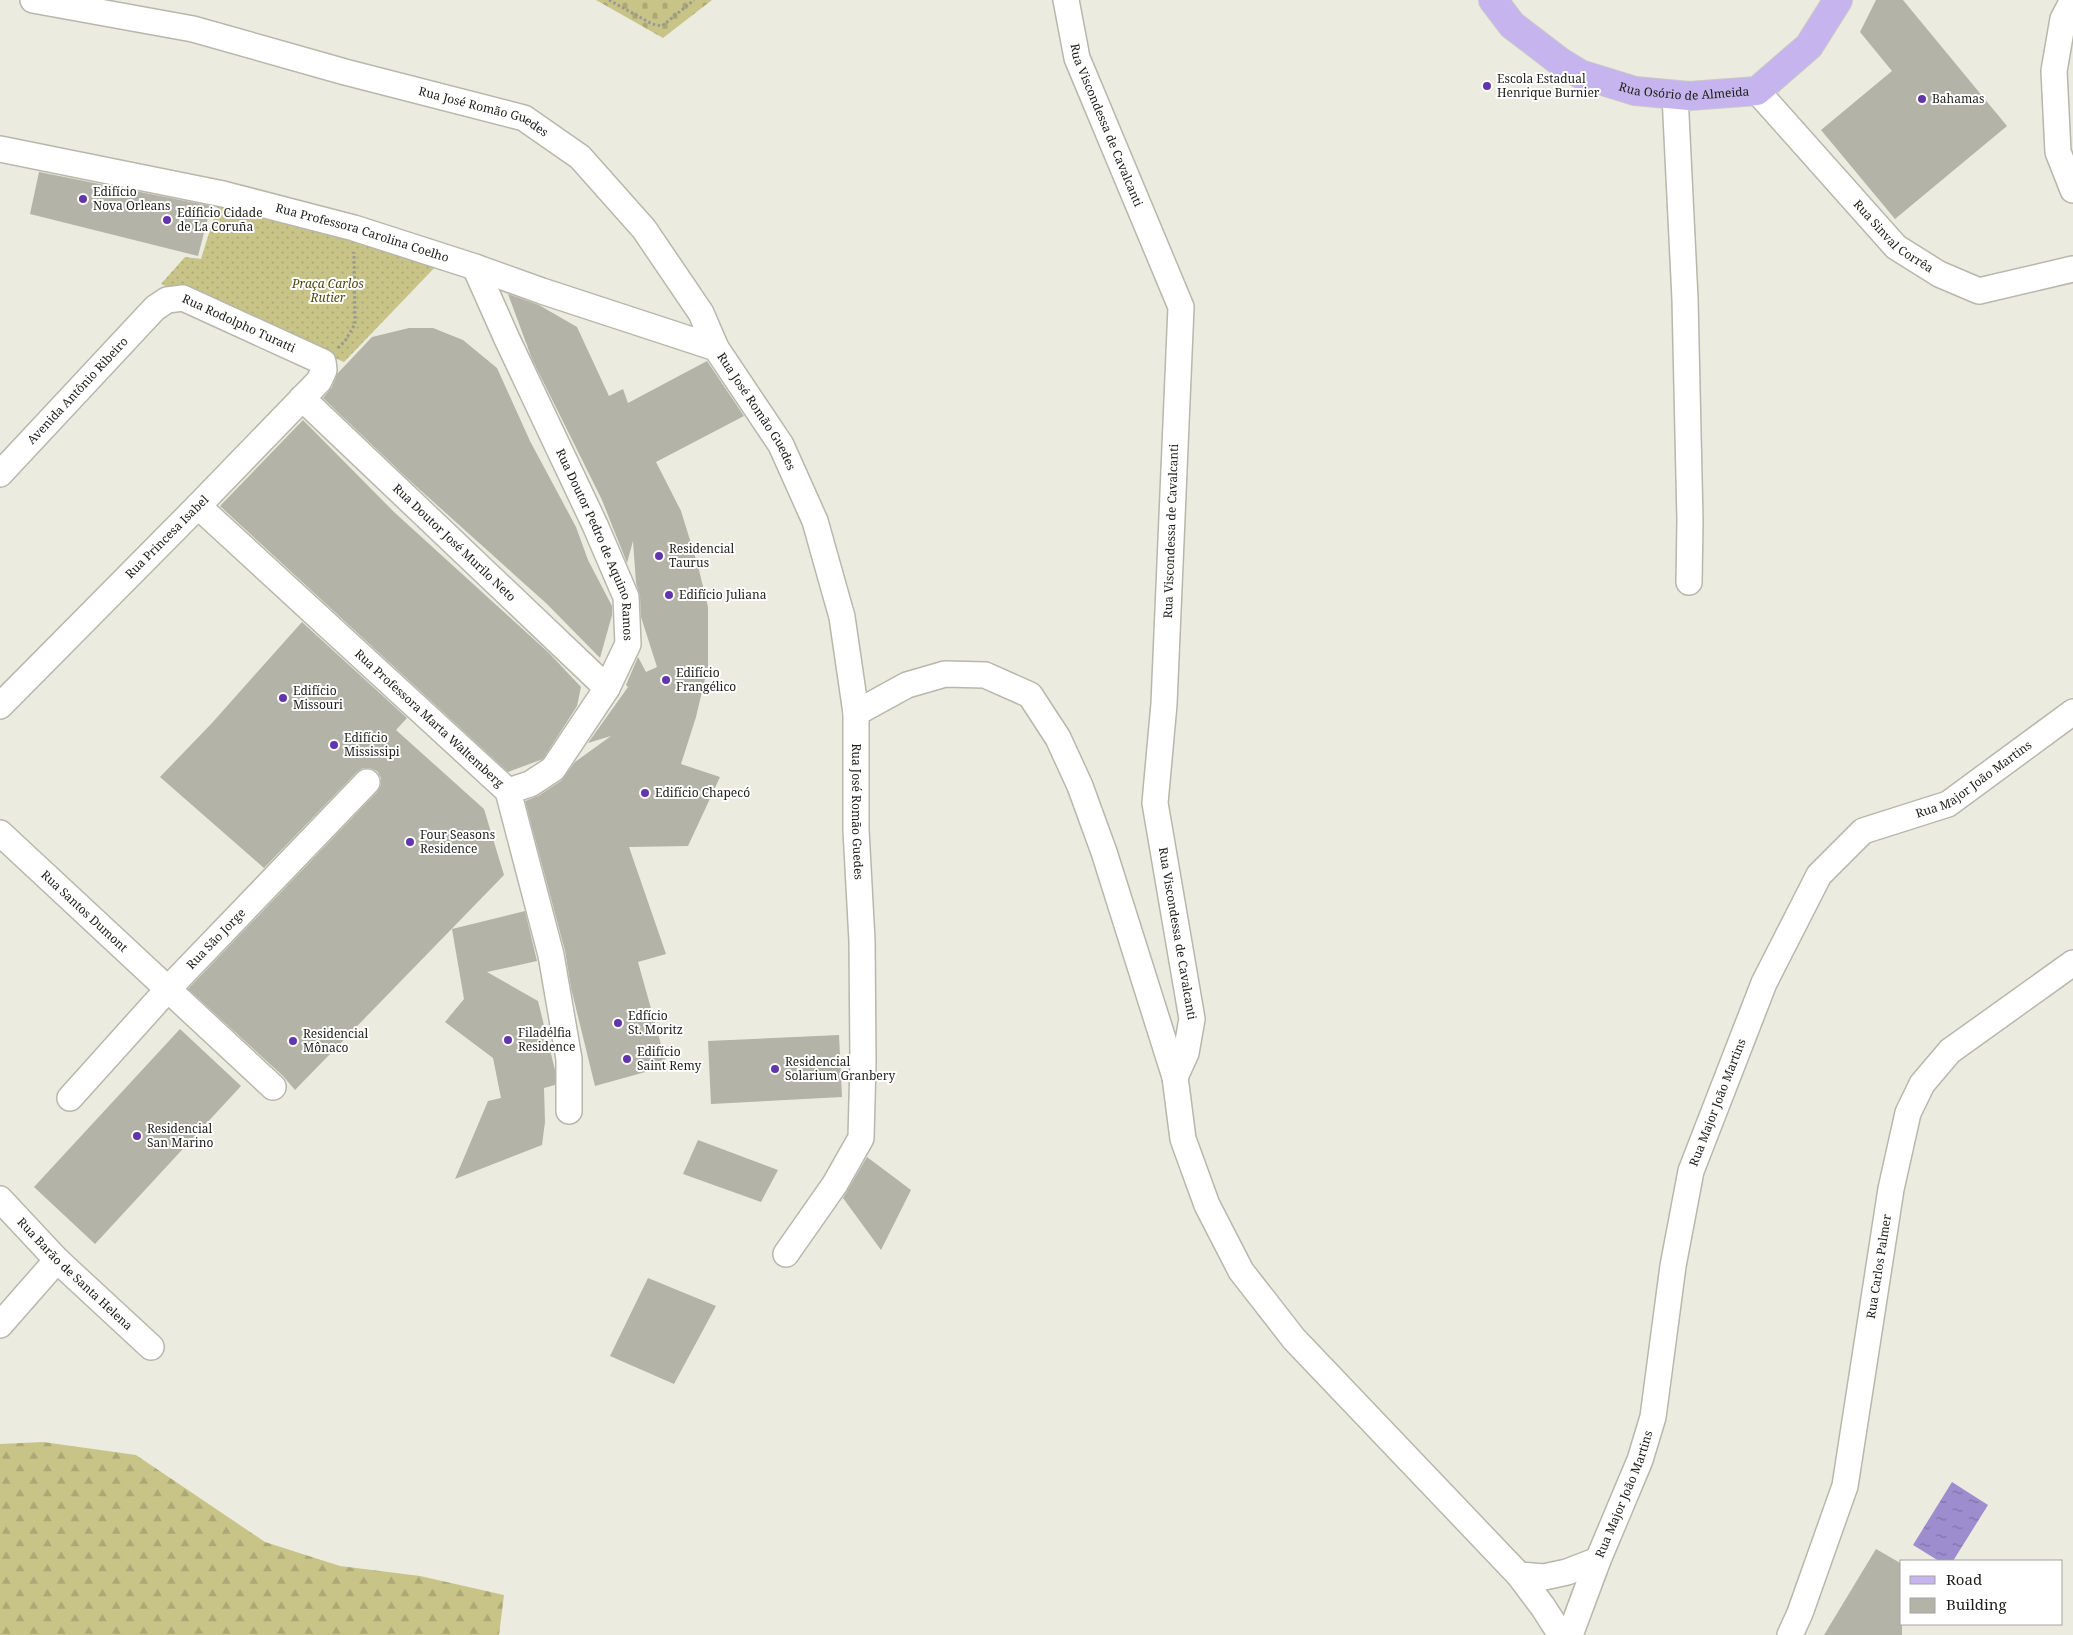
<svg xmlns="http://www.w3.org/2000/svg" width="2073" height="1635" font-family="'Noto Serif',serif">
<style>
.grass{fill:url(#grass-dots)}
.forest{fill:url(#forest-firs)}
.cemetery{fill:url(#cemetery-stones)}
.water{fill:url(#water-ripples)}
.building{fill:#b3b3a8}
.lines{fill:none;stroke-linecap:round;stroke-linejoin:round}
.minor-casing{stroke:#b8b7ac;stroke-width:28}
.major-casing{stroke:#c9c9c8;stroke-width:30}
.path{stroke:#999991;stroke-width:3;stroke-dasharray:2.5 2.5;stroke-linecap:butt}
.minor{stroke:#fff;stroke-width:25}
.major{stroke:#c5b4ed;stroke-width:28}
.poi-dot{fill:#6335ac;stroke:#fff;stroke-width:2}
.labels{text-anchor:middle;stroke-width:4;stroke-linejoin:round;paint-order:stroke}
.poi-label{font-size:12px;fill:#1c1c18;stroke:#fff;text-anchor:start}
.street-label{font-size:12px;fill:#1c1c18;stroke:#fff}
.park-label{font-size:12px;font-style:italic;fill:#4c480e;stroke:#fff}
</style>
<defs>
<pattern id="grass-dots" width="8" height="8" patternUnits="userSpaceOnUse" patternTransform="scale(1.25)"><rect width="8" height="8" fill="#c8c488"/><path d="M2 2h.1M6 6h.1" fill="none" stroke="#aba875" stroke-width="1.8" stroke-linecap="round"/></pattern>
<pattern id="forest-firs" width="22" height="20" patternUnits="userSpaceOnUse" patternTransform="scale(1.25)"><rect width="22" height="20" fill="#c8c488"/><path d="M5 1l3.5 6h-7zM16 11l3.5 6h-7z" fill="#aba875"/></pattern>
<pattern id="cemetery-stones" width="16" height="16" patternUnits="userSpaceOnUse" patternTransform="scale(1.25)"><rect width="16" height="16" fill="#c8c488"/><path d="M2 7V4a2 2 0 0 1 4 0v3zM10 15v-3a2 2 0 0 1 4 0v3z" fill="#aba875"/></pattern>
<pattern id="water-ripples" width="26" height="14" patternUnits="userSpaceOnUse" patternTransform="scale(1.25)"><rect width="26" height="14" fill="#9e8dce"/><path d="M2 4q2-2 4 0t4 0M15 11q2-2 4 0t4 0" fill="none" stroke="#8072a6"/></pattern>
</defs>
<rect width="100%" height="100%" fill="#ebebdf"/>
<path class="grass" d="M219 201 441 261 344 362 161 284 185 257 201 259Z"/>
<path class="forest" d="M43 1442 136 1455 265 1542 340 1566 420 1576 504 1595 499 1635H0V1444Z"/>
<path class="cemetery" d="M596 0H712L663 38Z"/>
<path class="water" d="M1952 1482 1988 1505 1953 1561H1939L1913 1545Z"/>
<g class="building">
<path d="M1876 0H1903L2007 126 1895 219 1821 130 1892 71 1860 32Z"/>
<path d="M39 172 211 206 198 256 30 214Z"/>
<path d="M508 294 539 305 577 327 609 396 623 389 628 403 707 361 744 416 656 462 681 511 698 566 708 607V666L696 717 681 764 720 777 688 846 629 847 666 954 638 962 667 1066 595 1086 571 988 565 951 525 801 538 796 561 781 575 762 611 736 588 743 628 687 626 685 638 657 646 672 657 667 641 617 640 596 636 583 633 541 627 563 602 500 532 359Z"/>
<path d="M409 328H433L463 340 497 368 530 441 576 527 588 560 612 606V615L600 658 547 604 408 479 323 398 332 387 337 374 372 337Z"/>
<path d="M303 420 394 512 549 653 581 687 577 706 543 759 508 772 220 506Z"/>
<path d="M302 622 407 718 396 730 484 809 504 875 295 1090 283 1076 188 989 377 792 381 785V778L377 771 370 768H363L357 772 264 868 160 777 212 723Z"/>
<path d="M525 911 537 961 487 972 538 1001 555 1070V1085L544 1088 545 1122 542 1145 455 1179 488 1101 501 1098 493 1058 445 1022 464 999 452 929Z"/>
<path d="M180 1029 241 1086 95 1244 34 1187Z"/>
<path d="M839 1035 842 1097 711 1104 708 1041Z"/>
<path d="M698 1140 778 1170 761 1202 683 1174Z"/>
<path d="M867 1157 911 1190 881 1250 843 1198Z"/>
<path d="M648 1278 716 1306 674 1384 610 1356Z"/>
<path d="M1876 1549 1902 1564V1635H1824Z"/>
</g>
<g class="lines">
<g class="minor-casing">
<g id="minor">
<path id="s1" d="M33 0 193 29 345 72 524 118 580 157 644 229 701 313 716 348 781 445 815 521 842 617 856 713V830L862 941 863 1062 861 1138 835 1184 786 1254"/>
<path id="s2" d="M1066 0 1077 58 1181 307 1164 704 1155 803 1192 1019 1186 1053 1175 1077"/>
<path d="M2073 0 2063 19 2054 71 2058 152 2073 190"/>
<path id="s3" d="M1757 91 1896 247 1939 274 1979 291 2073 269"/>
<path d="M1675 95 1685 299 1690 521 1689 582"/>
<path id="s4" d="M0 149 223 194 354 228 475 267 542 291 716 348"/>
<path id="s5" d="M475 267 507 339 595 525 626 597 628 644 607 688 553 769 530 784 508 791"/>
<path id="s6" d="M302 398 607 688"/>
<path id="s7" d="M0 474 155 308 167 300 183 298 323 362 324 370 319 381 198 506 0 706"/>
<path id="s8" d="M198 506 508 791 551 955 569 1059V1111"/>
<path d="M856 713 907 685 945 674 985 675 1030 695 1058 738 1080 786 1104 852 1175 1077 1183 1139 1207 1205 1241 1271 1294 1339 1519 1575 1543 1607 1561 1635"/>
<path id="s9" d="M0 833 273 1087"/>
<path id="s10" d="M70 1098 168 989 367 782"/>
<path id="s11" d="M0 1199 57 1260 151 1347"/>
<path d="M0 1325 57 1260"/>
<path d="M1519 1575 1544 1577 1567 1572 1598 1560"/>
<path id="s12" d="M1570 1635 1598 1560 1640 1460 1653 1417 1673 1266 1691 1171 1764 983 1819 875 1863 831 1948 804 2073 712"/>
<path id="s13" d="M1790 1635 1800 1613 1845 1486 1891 1189 1908 1113 1922 1084 1950 1051 2073 963"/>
</g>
</g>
<g class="major-casing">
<g id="major">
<path id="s14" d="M1493 0 1512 25 1559 61 1580 74 1635 91 1689 96 1757 91 1809 46 1838 0"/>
</g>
</g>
<g class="path">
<path d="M609 0 652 24 662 26 694 0"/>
<path d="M338 348 345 341 355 324 354 252"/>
</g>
<use href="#minor" class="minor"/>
<use href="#major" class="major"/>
</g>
<g class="poi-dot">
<circle cx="1487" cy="86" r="5"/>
<circle cx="1922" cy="99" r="5"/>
<circle cx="83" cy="199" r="5"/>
<circle cx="167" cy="220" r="5"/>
<circle cx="659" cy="556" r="5"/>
<circle cx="669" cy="595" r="5"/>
<circle cx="666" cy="680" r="5"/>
<circle cx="283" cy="698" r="5"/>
<circle cx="334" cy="745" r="5"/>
<circle cx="645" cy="793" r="5"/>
<circle cx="410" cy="842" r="5"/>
<circle cx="618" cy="1023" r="5"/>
<circle cx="508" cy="1040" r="5"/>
<circle cx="293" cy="1041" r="5"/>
<circle cx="627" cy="1059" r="5"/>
<circle cx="775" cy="1069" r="5"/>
<circle cx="137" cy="1136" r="5"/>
</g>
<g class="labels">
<g class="poi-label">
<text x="1497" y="83">Escola Estadual<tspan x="1497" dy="14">Henrique Burnier</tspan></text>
<text x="1932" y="103">Bahamas</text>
<text x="93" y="196">Edifício<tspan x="93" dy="14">Nova Orleans</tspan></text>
<text x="177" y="217">Edíficio Cidade<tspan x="177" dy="14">de La Coruña</tspan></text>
<text x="669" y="553">Residencial<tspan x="669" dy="14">Taurus</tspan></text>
<text x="679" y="599">Edifício Juliana</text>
<text x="676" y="677">Edifício<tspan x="676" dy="14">Frangélico</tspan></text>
<text x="293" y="695">Edifício<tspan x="293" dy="14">Missouri</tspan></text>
<text x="344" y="742">Edifício<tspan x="344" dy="14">Mississipi</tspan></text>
<text x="655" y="797">Edifício Chapecó</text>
<text x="420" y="839">Four Seasons<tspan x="420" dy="14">Residence</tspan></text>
<text x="628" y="1020">Edfício<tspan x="628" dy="14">St. Moritz</tspan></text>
<text x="518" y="1037">Filadélfia<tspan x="518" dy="14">Residence</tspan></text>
<text x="303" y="1038">Residencial<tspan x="303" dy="14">Mônaco</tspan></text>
<text x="637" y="1056">Edifício<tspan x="637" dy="14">Saint Remy</tspan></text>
<text x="785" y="1066">Residencial<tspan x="785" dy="14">Solarium Granbery</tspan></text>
<text x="147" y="1133">Residencial<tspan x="147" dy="14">San Marino</tspan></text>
</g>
<g class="street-label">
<text dy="4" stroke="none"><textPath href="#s14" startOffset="222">Rua Osório de Almeida</textPath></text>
<text dy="4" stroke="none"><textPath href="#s1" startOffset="465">Rua José Romão Guedes</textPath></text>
<text dy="4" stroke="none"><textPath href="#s2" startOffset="132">Rua Viscondessa de Cavalcanti</textPath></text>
<text dy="4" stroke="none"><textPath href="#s4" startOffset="372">Rua Professora Carolina Coelho</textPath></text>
<text dy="4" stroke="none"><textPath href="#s3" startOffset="200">Rua Sinval Corrêa</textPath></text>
<text dy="4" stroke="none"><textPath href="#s7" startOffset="319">Rua Rodolpho Turatti</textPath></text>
<text dy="4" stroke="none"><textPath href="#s7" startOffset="114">Avenida Antônio Ribeiro</textPath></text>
<text dy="4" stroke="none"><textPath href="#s1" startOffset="885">Rua José Romão Guedes</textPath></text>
<text transform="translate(1171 531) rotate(-88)" y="4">Rua Viscondessa de Cavalcanti</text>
<text transform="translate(167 537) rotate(-45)" y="4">Rua Princesa Isabel</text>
<text dy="4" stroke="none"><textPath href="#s6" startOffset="210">Rua Doutor José Murilo Neto</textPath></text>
<text dy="4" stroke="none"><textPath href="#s5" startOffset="304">Rua Doutor Pedro de Aquino Ramos</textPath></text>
<text dy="4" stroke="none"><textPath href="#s8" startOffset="314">Rua Professora Marta Waltemberg</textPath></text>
<text dy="4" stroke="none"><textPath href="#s12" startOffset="991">Rua Major João Martins</textPath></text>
<text dy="4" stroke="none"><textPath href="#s1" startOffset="1305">Rua José Romão Guedes</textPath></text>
<text dy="4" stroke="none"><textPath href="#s9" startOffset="115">Rua Santos Dumont</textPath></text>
<text dy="4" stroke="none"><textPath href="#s2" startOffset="958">Rua Viscondessa de Cavalcanti</textPath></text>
<text dy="4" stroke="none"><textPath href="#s10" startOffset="216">Rua São Jorge</textPath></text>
<text dy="4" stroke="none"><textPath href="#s12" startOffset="556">Rua Major João Martins</textPath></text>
<text dy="4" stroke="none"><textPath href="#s13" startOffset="381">Rua Carlos Palmer</textPath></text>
<text dy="4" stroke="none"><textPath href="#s11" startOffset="106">Rua Barão de Santa Helena</textPath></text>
<text dy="4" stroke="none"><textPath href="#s12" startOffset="151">Rua Major João Martins</textPath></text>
</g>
<g class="park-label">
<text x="328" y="288">Praça Carlos<tspan x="328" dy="14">Rutier</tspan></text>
</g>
</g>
<rect x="1900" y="1560" width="162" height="65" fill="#ffffff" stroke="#a4a4a3"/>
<rect x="1910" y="1576" width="25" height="8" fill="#c5b4ed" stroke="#a4a4a3"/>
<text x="1946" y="1585" font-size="15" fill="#1c1c18">Road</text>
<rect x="1910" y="1598" width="25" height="15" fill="#b3b3a8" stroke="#a4a4a3"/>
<text x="1946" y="1610" font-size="15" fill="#1c1c18">Building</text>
</svg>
